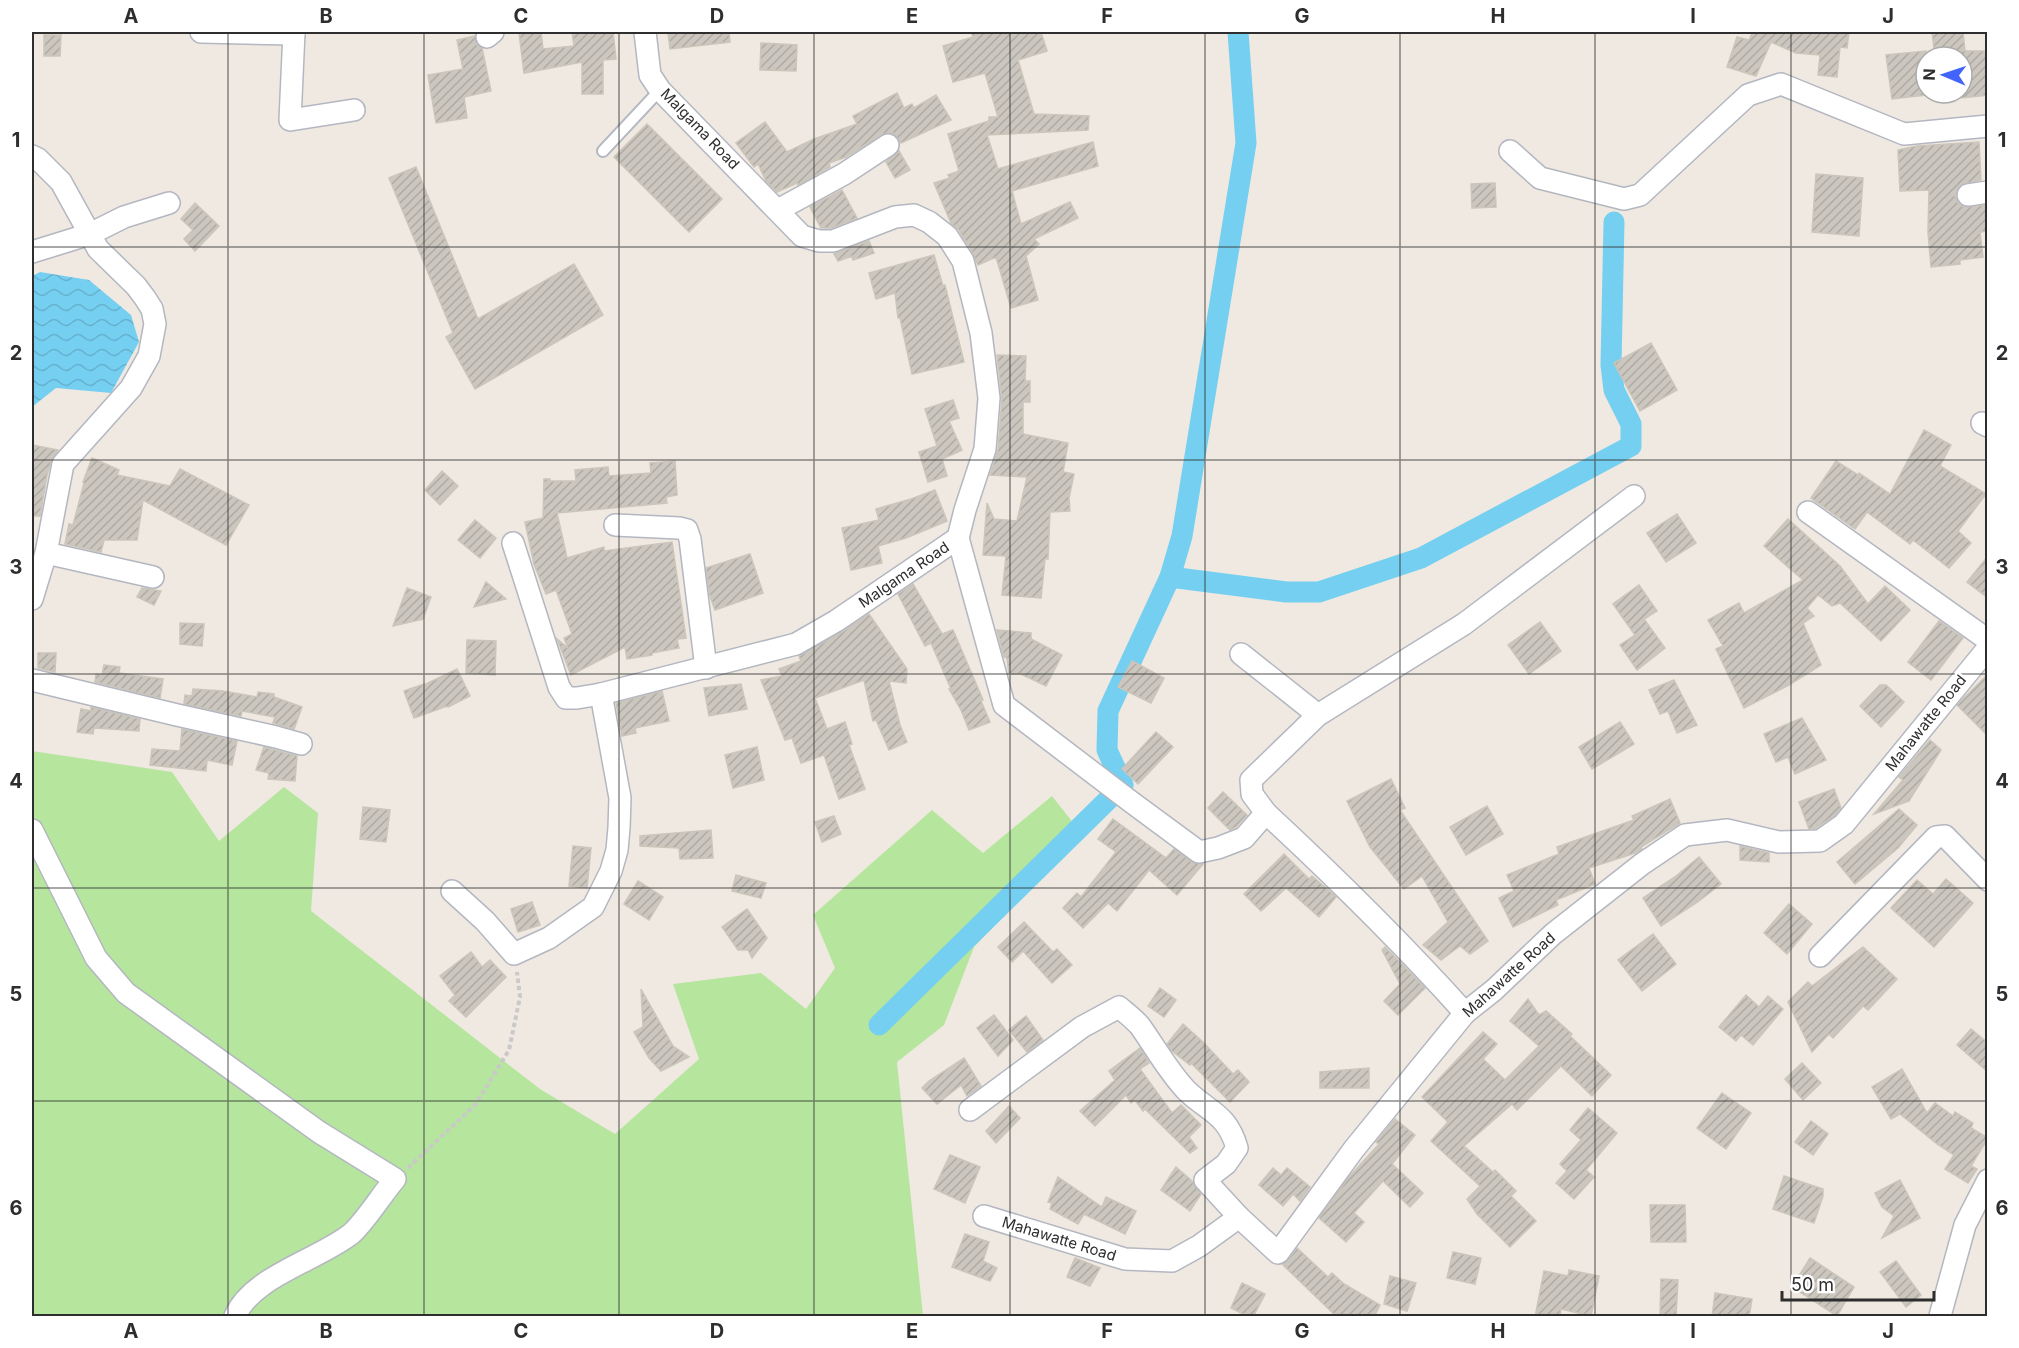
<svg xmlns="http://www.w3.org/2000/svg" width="2019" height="1348" font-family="Inter,sans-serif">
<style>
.grass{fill:#b6e59e}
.water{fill:url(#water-waves)}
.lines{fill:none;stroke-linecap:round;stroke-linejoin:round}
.canal{stroke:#75cff0;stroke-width:21}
.building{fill:url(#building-hatch);stroke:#cbc5ba;stroke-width:1.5}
.lane-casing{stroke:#b4b7c1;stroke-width:14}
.street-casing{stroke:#b4b7c1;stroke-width:24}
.path{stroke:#c9c9c9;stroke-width:4;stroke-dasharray:4.5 3;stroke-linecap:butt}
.lane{stroke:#fff;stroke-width:10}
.street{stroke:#fff;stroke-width:21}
.grid{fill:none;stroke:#2e2e2e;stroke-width:1.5;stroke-opacity:0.55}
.labels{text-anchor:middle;stroke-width:5;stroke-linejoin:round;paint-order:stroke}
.street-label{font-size:15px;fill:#2e2e2e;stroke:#fff}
.neatline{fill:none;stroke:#2e2e2e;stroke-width:2}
.grid-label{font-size:20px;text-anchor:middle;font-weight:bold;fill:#2e2e2e}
</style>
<defs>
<pattern id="water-waves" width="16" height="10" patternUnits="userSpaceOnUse" patternTransform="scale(1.5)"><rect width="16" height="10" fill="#75cff0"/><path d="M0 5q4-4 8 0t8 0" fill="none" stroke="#66b2ce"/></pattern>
<pattern id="building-hatch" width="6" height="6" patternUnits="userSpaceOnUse" patternTransform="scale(1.5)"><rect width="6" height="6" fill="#cbc7bf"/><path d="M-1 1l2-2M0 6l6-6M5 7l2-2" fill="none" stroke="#afaba4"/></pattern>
</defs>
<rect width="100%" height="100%" fill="#efe9e1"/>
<path class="grass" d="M32 751 172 772 219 841 284 787 318 813 311 911 540 1089 615 1134 699 1059 673 984 761 973 806 1009 835 968 813 915 932 810 983 853 1052 796 1082 834 974 947 944 1025 897 1062 923 1316H32Z"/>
<path class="water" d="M40 272 89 280 131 315 139 342 111 393 56 388 32 407V276Z"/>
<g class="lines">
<g class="canal">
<path d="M1170 577 1286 592H1319L1421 558 1631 446V424L1614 390 1611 365 1614 222"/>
<path d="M879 1025 1123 785 1107 750 1108 711 1170 577 1182 536 1246 143 1238 32"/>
</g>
</g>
<g class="building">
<path d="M541 32 543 49 574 46 572 32H613L616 59 603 60V94H582V62L524 73 519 33Z"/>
<path d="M668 32H729L730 42 670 49Z"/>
<path d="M971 32H1041L1047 51 1018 60 1034 114 1089 116 1088 130 987 135 998 169 1093 142 1098 166 1012 191 1021 224 1070 202 1078 218 1034 239 1039 244 1026 256 1038 300 1011 308 996 257 978 265 970 248 958 229 951 223 934 183 950 178 948 175 959 171 948 134 989 121V117H998L985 73 953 82 943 46 973 37Z"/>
<path d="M1747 32H1789L1800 34V32H1849L1847 48 1840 47 1837 77 1818 75 1820 55 1796 53 1771 42 1756 76 1727 67 1737 37 1749 40 1752 33Z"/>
<path d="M1932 32H1963L1965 51H1988V95L1962 98V57H1935Z"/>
<path d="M44 35H61L60 56H44Z"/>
<path d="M475 36 477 45 482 48 491 91 464 97 467 118 436 123 428 75 463 69 457 40Z"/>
<path d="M761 43 797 45 796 71 760 70Z"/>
<path d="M1926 51V95L1892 99 1886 55Z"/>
<path d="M897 93 904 108 912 104 914 108 936 95 951 120 901 143 898 138 893 133 882 134 846 157 829 163 830 167 798 185 797 183 777 192 766 181 758 164 754 167 736 143 765 122 787 152 814 139 857 124 853 116Z"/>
<path d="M647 124 722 199 689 232 614 157Z"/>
<path d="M1979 142 1981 180 1961 185 1956 190 1955 196 1958 203 1964 207 1988 205V231L1980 232 1983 257 1960 260V264L1931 267 1928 232 1929 190 1900 191 1898 150 1917 146Z"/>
<path d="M899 151 910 170 895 178 886 162Z"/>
<path d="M416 167 478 319 574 264 603 315 475 389 446 337 453 333 389 178Z"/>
<path d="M1816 174 1863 178 1859 236 1812 232Z"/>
<path d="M1495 183 1496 207 1472 208 1471 184Z"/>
<path d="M842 190 857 218 831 228H821L810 207Z"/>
<path d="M195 203 219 226 195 251 184 239 193 230 181 219Z"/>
<path d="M869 241 874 253 853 260 852 256 838 261 834 254Z"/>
<path d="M934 255 943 286 945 285 964 362 912 374 900 318H898L895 293 876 299 869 273Z"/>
<path d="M1651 343 1677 390 1640 411 1614 363Z"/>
<path d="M997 355 1026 356 1025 381H1030V402H1023V434L1068 443 1063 472 1074 474 1069 498 1070 511 1050 512 1048 559H1045L1041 598 1002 595 1006 556 983 555 987 503 994 519 1017 521 1027 477 990 475 998 450 1002 399Z"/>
<path d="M953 400 959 418 949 421 962 450 942 459 947 476 928 482 919 452 937 446 925 409Z"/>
<path d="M1924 430 1951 445 1940 466 1986 494 1958 531 1971 543 1949 568 1913 540 1910 544 1867 512 1855 529 1811 498 1836 461 1858 475 1859 473 1890 494Z"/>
<path d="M32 445 58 450 51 461 47 475 40 516H32Z"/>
<path d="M92 458 119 470 117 475 170 486 180 469 249 505 226 545 143 500 137 540H104L101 552 65 544 69 524 73 525 84 483 83 482Z"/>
<path d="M675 461 677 495 666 497 667 503 557 513 567 558 604 547V551L672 542 686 638 677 639 679 648 652 653V655L627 659 625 647 571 675 557 639 568 648 564 638 572 634 556 590 546 594 534 564 525 522 543 518 544 479H550V481H576L575 470 608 467 609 476 651 473 650 463Z"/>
<path d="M442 471 458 486 440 505 425 490Z"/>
<path d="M935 490 947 521 906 538 878 546 882 563 851 570 842 528 879 520 876 509 911 499Z"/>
<path d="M1677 514 1696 543 1666 562 1647 533Z"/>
<path d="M1788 519 1840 566 1868 604 1885 586 1910 610 1881 641 1840 603 1832 606 1818 595 1807 608 1814 616 1803 623 1821 665 1789 685 1744 708 1716 649 1723 646 1708 620 1739 603 1744 613 1803 580 1764 546Z"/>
<path d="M475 520 496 538 480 558 458 540Z"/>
<path d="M750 554 763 593 715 610 710 596 706 568Z"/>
<path d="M1988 556V598L1967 582Z"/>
<path d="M486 582 506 599 474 607Z"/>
<path d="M913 584 942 634 953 630 983 700 981 701 990 722 969 730 961 710 949 689H951L931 643 925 646 898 594Z"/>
<path d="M1639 585 1657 611 1644 619 1665 648 1637 670 1620 645 1635 635 1613 604Z"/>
<path d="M142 588 161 591 154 605 137 597Z"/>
<path d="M407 588 431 597 423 619 393 626Z"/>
<path d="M869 614 907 669 906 683 889 681 900 725 907 742 889 750 876 720 873 721 864 680 815 698 827 729 845 722 852 744 849 745 865 789 839 799 824 755 801 763 792 738 785 740 761 680 782 676 779 669 801 661 799 656 842 632Z"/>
<path d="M1939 621 1963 638 1931 680 1908 662Z"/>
<path d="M1540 622 1561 651 1529 674 1508 645Z"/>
<path d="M180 623 204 624 202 646 180 644Z"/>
<path d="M997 630 1031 633V639L1062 655 1046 686 1021 674H1009L1007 658 1004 657Z"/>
<path d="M467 640 496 641 495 675 466 673Z"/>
<path d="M38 653H56L55 672 38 668Z"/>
<path d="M1132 661 1164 678 1151 703 1118 687Z"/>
<path d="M104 665 120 667 119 673 163 679 160 698 95 682 96 674 102 675Z"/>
<path d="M457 669 470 696 448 707 447 706 414 718 404 691 424 684V685Z"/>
<path d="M1988 674V736L1957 705Z"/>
<path d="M1674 680 1697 725 1677 733 1668 711 1660 714 1649 690Z"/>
<path d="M741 684 747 709 709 716 704 688Z"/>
<path d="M1880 685H1886L1904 702 1881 727 1860 706Z"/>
<path d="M193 689 223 691 257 697 258 692 274 694V697L302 707 294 729 273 723 275 717 242 711 241 716 184 704 185 695 192 696Z"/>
<path d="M662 691 669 721 635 728 636 733 622 736 616 703Z"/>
<path d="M91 707 140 719 139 731 94 728 93 734 77 732 81 709 91 711Z"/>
<path d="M1802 718 1826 760 1795 774 1788 757 1776 762 1764 734Z"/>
<path d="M1620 722 1634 744 1592 769 1579 747Z"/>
<path d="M182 729 237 741 232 765 207 760 206 771 150 765 152 749 180 751Z"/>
<path d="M1156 732 1173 747 1138 784 1122 769Z"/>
<path d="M1930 740 1941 750 1909 801 1874 814 1903 780 1899 777Z"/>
<path d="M264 747 297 756 295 781 268 779 269 773 256 770Z"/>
<path d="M757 747 764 780 733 788 725 755Z"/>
<path d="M1391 779 1405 808 1400 810 1488 941 1470 954 1460 946 1441 960 1423 945 1448 922 1422 876 1404 889 1370 847 1347 801Z"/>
<path d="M1834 789 1841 808 1835 815 1816 828 1809 829 1799 802Z"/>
<path d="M1223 792 1247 815 1236 827 1230 830 1208 808Z"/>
<path d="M1670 799 1680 823 1641 847 1642 849 1638 852 1589 868 1595 884 1556 900 1558 905 1513 927 1499 898 1514 891 1507 875 1559 854 1557 847 1634 820 1632 816Z"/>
<path d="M1487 806 1503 834 1466 855 1450 827Z"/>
<path d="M363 807 390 810 386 842 360 839Z"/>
<path d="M1899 809 1917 825 1898 848 1855 884 1837 862Z"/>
<path d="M834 816 841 834 822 842 815 822Z"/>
<path d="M1113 819 1166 858 1174 849 1192 862 1203 864 1177 895 1149 870 1117 911 1108 903 1083 928 1063 908 1077 893 1081 897 1116 852 1098 839Z"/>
<path d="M711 830 713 858 680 859 679 848 640 846V836Z"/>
<path d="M573 846 591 848 587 888 569 886Z"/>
<path d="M1740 846 1769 853V862L1740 860Z"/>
<path d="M1284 854 1309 879 1312 876 1336 897 1319 917 1286 888 1261 911 1244 894Z"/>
<path d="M1699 857 1721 884 1699 901 1661 926 1643 898 1676 876Z"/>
<path d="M736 875 766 883 761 898 732 891Z"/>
<path d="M1946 879 1973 903 1934 947 1891 908 1917 880 1933 894Z"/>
<path d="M638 881 663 897 649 920 624 904Z"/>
<path d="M532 902 540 925 518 932 511 909Z"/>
<path d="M1789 904 1812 924 1787 954 1764 933Z"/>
<path d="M747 909 767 938 752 958 748 950H738L722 927Z"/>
<path d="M1024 922 1053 952 1057 949 1072 965 1052 983 1023 951 1012 962 998 947Z"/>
<path d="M1653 934 1676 964 1642 991 1618 960Z"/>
<path d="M1385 947 1425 988 1398 1015 1384 1001 1400 984 1382 950Z"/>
<path d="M1863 947 1897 979 1868 1010 1863 1006 1833 1038 1829 1034 1812 1052 1788 1002 1808 982 1812 986Z"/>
<path d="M471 952 482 967 490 960 506 977 466 1017 449 1001 455 995 440 976Z"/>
<path d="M1160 988 1176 1000 1164 1017 1148 1006Z"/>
<path d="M641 989 673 1046 689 1057 661 1071 649 1058 634 1032 643 1027Z"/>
<path d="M1746 995 1759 1007 1768 996 1783 1009 1753 1045 1741 1035 1736 1041 1719 1027Z"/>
<path d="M1528 999 1539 1015 1546 1011 1572 1034 1570 1036 1611 1075 1592 1096 1561 1066 1517 1110 1512 1104 1464 1146 1493 1172 1495 1170 1516 1191 1511 1196 1536 1221 1510 1247 1477 1214 1467 1199 1480 1186 1431 1141 1448 1122 1422 1097 1483 1032 1497 1044 1483 1059 1505 1080 1539 1046 1510 1021Z"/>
<path d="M994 1015 1013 1040 998 1056 977 1028Z"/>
<path d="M1026 1016 1043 1040 1027 1052 1009 1030Z"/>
<path d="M1183 1024 1203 1042 1233 1074 1238 1070 1249 1082 1230 1102 1191 1063 1190 1065 1172 1051 1167 1044Z"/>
<path d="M1971 1029 1988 1043V1072L1957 1045Z"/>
<path d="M1140 1048 1149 1063 1140 1069 1172 1113 1181 1105 1201 1125 1189 1137 1197 1148 1190 1153 1145 1109 1143 1111 1135 1100 1131 1103 1126 1095 1095 1126 1080 1111 1115 1080 1109 1071Z"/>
<path d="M964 1058 981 1086 967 1096 961 1085 937 1104 922 1088 929 1081Z"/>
<path d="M1802 1063 1821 1083 1803 1100 1785 1079Z"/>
<path d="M1369 1068V1088H1320V1072Z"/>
<path d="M1902 1069 1927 1113 1935 1103 1953 1116 1955 1112 1973 1123 1971 1128 1988 1138 1971 1166 1977 1169 1968 1183 1945 1169 1954 1155 1937 1144 1900 1114 1891 1119 1872 1087Z"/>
<path d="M1722 1093 1751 1113 1726 1149 1697 1128Z"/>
<path d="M1009 1106 1020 1118 996 1143 986 1131Z"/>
<path d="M1588 1108 1617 1133 1586 1170 1594 1177 1574 1199 1556 1183 1567 1171 1560 1164 1581 1140 1570 1130Z"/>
<path d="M1395 1119 1415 1135 1392 1164 1423 1193 1410 1207 1383 1181 1354 1213 1364 1222 1346 1242 1319 1218 1348 1178 1379 1144 1376 1142Z"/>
<path d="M1811 1121 1828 1134 1813 1155 1795 1142Z"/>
<path d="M950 1155 980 1167 965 1203 934 1189Z"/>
<path d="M1176 1167 1192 1181 1201 1194 1190 1211 1161 1190Z"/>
<path d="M1273 1168 1281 1175 1287 1168 1310 1187 1300 1201 1293 1194 1283 1206 1259 1185Z"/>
<path d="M1784 1176 1823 1189V1196L1814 1223 1773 1209Z"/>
<path d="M1058 1177 1102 1207 1106 1197 1136 1211 1125 1234 1084 1214 1078 1224 1050 1209 1052 1203 1048 1202Z"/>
<path d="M1900 1180 1920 1218 1882 1238 1894 1216 1882 1207 1875 1193Z"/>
<path d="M1650 1205H1685L1686 1242H1651Z"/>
<path d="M965 1234 989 1242 983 1261 997 1268 990 1281 952 1267Z"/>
<path d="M1297 1248 1328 1277 1332 1273 1344 1284 1380 1305 1374 1317H1337L1283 1265Z"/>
<path d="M1453 1252 1481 1258 1475 1284 1447 1278Z"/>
<path d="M1075 1258 1100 1268 1090 1286 1067 1277Z"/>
<path d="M1810 1258 1854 1287 1837 1316 1792 1287Z"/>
<path d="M1896 1261 1921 1295 1906 1307 1880 1272Z"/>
<path d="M1569 1270 1599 1276 1591 1316 1561 1309 1560 1317H1535L1544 1271 1568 1276Z"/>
<path d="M1390 1276 1416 1283 1407 1311 1384 1304Z"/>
<path d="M1661 1279 1678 1280 1676 1317H1660Z"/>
<path d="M1242 1283 1265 1294 1253 1317H1249L1231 1308Z"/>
<path d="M1715 1293 1752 1299 1749 1317H1712Z"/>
</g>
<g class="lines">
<g class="lane-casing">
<path id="lane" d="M603 151 660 90"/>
</g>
<g class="street-casing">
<g id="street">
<path d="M201 32 294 34"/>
<path d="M294 32 290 120 354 110"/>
<path d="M487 37 493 32"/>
<path d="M1510 151 1540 178 1624 199 1640 195 1748 95 1781 84 1904 134 1988 126"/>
<path d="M32 156 38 159 61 182 98 249 136 286 145 298 152 309 155 324 149 356 131 388 63 464 46 553 32 599"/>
<path d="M1968 195 1988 192"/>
<path d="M778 210 844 174 888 145"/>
<path d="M32 252 90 234 124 217 169 203"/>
<path d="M1982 423 1988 426"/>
<path d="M1808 512 1988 640"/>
<path d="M615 525 679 528 687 530 690 539 706 668"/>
<path d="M958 538 1004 705 1130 801 1199 852 1218 848 1244 838 1266 813C1335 877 1402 943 1465 1013"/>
<path d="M513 543 559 687 566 698H577L601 694"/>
<path d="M46 553 153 577"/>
<path d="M1241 654 1318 715"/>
<path d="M32 680 177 715 276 737 301 744"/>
<path d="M1266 813 1252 794 1251 780 1318 715 1464 624 1634 496"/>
<path d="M32 830 96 958 126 993 319 1132 395 1179C382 1194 365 1222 351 1234 316 1261 253 1276 235 1316"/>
<path d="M452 891 485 921 514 954 549 938 593 907 611 871 617 850 619 828 620 798 601 694 796 644 836 621 958 538 965 510 985 449 989 398 981 333 963 261 947 236 929 222 914 215 895 217 833 241H819L802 236 660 90 650 75 645 32"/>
<path d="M1820 956 1936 837 1945 836 1988 880"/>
<path d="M970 1110 1082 1027 1119 1007C1126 1013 1134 1019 1140 1026 1155 1047 1168 1071 1186 1090 1208 1112 1227 1113 1237 1148L1226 1164 1205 1180 1239 1217"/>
<path d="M984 1216 1125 1259 1172 1261 1199 1246 1239 1217 1278 1253 1354 1149 1465 1013 1494 990 1553 934 1642 864 1685 835 1727 830 1779 842 1820 841 1844 824 1988 648"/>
<path d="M1940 1316 1965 1225 1988 1180"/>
</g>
</g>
<path class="path" d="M408 1168 476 1104 509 1050 520 997 517 972"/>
<use href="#lane" class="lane"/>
<use href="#street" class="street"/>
</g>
<path class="grid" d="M228 32V1316M424 32V1316M619 32V1316M814 32V1316M1010 32V1316M1205 32V1316M1400 32V1316M1595 32V1316M1791 32V1316M32 247H1988M32 460H1988M32 674H1988M32 888H1988M32 1101H1988"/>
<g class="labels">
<g class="street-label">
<text transform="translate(700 129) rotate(46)" y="5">Malgama Road</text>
<text transform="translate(904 575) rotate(-34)" y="5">Malgama Road</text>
<text transform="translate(1926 723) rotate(-51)" y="5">Mahawatte Road</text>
<text transform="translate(1509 975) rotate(-42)" y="5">Mahawatte Road</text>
<text transform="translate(1059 1239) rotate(17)" y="5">Mahawatte Road</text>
</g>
</g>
<rect width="2019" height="1348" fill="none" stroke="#ffffff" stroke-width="66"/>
<g transform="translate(1944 75) rotate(272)"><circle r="28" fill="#ffffff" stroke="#ababab" stroke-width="1.5"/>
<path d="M0-4.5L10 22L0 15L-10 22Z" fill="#4264fb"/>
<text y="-9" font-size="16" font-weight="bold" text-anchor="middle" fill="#2e2e2e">N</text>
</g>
<path d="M1782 1291v9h152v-9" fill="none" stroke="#2e2e2e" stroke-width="3"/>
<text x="1791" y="1291" font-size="18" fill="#2e2e2e" stroke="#ffffff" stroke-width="4.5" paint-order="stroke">50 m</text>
<rect x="33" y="33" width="1953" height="1282" class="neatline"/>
<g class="grid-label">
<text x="131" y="23">A</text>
<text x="326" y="23">B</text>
<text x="521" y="23">C</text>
<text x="717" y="23">D</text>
<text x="912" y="23">E</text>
<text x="1107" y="23">F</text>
<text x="1302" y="23">G</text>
<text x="1498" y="23">H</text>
<text x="1693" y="23">I</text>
<text x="1888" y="23">J</text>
<text x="16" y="147">1</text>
<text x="2002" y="147">1</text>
<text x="16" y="360">2</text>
<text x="2002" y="360">2</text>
<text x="16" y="574">3</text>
<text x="2002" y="574">3</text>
<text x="16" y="788">4</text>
<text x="2002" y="788">4</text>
<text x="16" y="1001">5</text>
<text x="2002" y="1001">5</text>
<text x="16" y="1215">6</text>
<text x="2002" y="1215">6</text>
<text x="131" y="1338">A</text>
<text x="326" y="1338">B</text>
<text x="521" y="1338">C</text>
<text x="717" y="1338">D</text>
<text x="912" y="1338">E</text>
<text x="1107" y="1338">F</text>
<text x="1302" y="1338">G</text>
<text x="1498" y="1338">H</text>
<text x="1693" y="1338">I</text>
<text x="1888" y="1338">J</text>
</g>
</svg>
